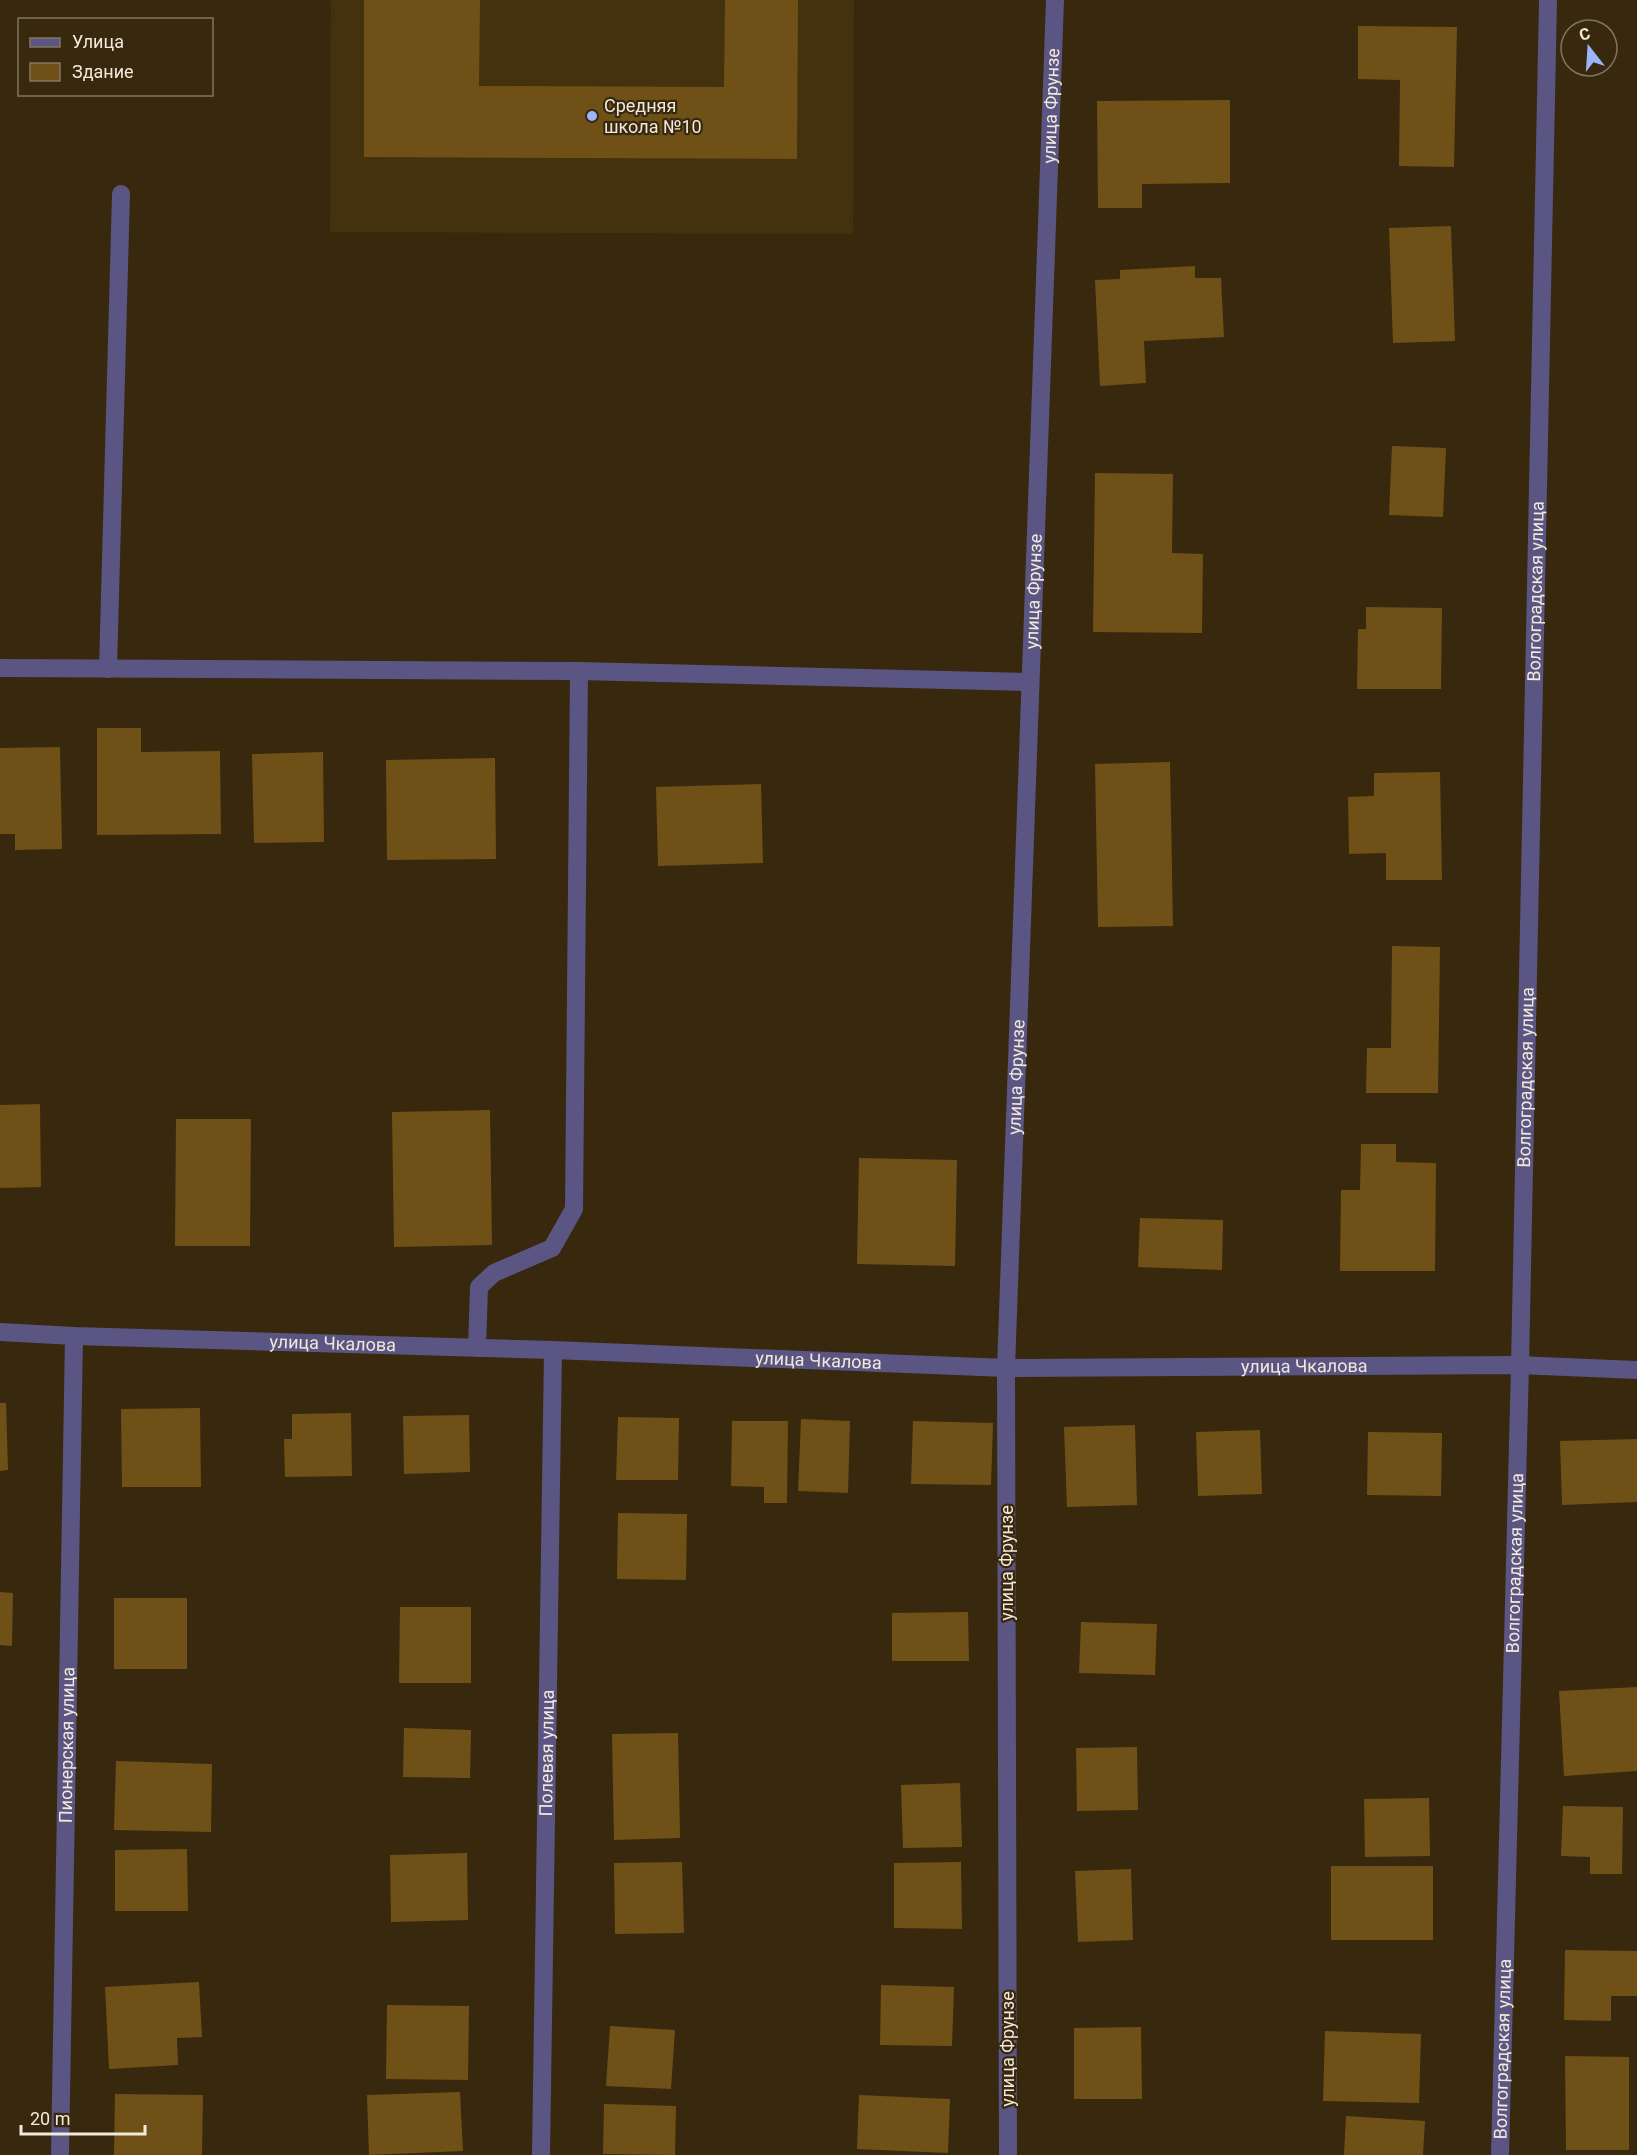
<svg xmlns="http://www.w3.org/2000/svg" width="1637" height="2155" font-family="Roboto,sans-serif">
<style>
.built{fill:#44310e}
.building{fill:#6f5117}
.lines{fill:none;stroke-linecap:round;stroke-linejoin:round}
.minor{stroke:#5a5583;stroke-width:18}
.poi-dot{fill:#9ab5fd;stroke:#37280e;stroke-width:2}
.labels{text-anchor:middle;stroke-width:4.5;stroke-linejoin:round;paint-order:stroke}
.poi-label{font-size:18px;fill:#f3e9da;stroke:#37280e;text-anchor:start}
.street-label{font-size:18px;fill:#f3e9da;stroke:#37280e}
</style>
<rect width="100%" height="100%" fill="#37280e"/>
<path class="built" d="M331 0H854L853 234 330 232Z"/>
<g class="building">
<path d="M364 0H480L479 86 724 87 725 0H798L797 159 364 157Z"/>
<path d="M1358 26 1457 27 1454 167 1399 166 1400 80 1358 79Z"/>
<path d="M1230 100V183L1142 184V208H1098L1097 101Z"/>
<path d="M1451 226 1455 341 1393 343 1389 228Z"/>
<path d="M1195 266V278H1221L1224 337 1144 341 1146 383 1100 386 1095 280 1120 279V270Z"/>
<path d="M1392 446 1446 448 1443 517 1389 515Z"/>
<path d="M1095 473 1173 474 1172 553 1203 554 1202 633 1093 632Z"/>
<path d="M1366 607 1442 608 1441 689H1357L1358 629H1366Z"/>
<path d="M97 728H141V752L220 751 221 834 97 835Z"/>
<path d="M60 747 62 849 15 850V834H0V748Z"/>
<path d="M323 752 324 842 254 843 252 754Z"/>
<path d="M495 758 496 859 387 860 386 760Z"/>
<path d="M1170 762 1173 926 1098 927 1095 764Z"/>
<path d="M1440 772 1442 880H1386V853L1349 854 1348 797 1374 796V773Z"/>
<path d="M761 784 763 863 658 866 656 787Z"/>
<path d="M1392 946 1440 947 1438 1093H1366L1367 1048H1391Z"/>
<path d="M40 1104 41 1187 0 1188V1105Z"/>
<path d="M490 1110 492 1245 394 1247 392 1112Z"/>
<path d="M176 1119H251L250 1246H175Z"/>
<path d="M1361 1144H1396V1162L1436 1163 1435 1271H1340L1341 1190H1360Z"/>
<path d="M859 1158 957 1160 955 1266 857 1264Z"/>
<path d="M1140 1218 1223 1220 1222 1270 1138 1267Z"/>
<path d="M0 1403H6L8 1470 0 1471Z"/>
<path d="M200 1408 201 1487H122L121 1409Z"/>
<path d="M351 1413 352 1476 285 1477 284 1439H292V1414Z"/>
<path d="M469 1415 470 1472 404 1474 403 1416Z"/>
<path d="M618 1417 679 1418 678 1480H616Z"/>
<path d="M801 1419 850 1421 848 1493 798 1491Z"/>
<path d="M732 1421H788L787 1503H764V1487L731 1486Z"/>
<path d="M913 1421 993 1423 991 1485 911 1484Z"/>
<path d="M1135 1425 1137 1505 1067 1507 1064 1427Z"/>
<path d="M1260 1430 1262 1494 1198 1496 1196 1432Z"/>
<path d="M1368 1432 1442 1433 1441 1496 1367 1495Z"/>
<path d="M1637 1439V1502L1562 1505 1560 1441Z"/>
<path d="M618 1513 687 1514 686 1580 617 1579Z"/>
<path d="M0 1592 13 1593 12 1646 0 1645Z"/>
<rect x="114" y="1598" width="73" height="71"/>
<path d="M400 1607H471V1683H399Z"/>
<path d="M968 1612 969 1661H892V1613Z"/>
<path d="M1081 1622 1157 1624 1155 1675 1079 1673Z"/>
<path d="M1637 1687V1771L1564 1776 1559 1691Z"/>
<path d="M404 1728 471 1730 470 1778 403 1777Z"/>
<path d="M678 1733 680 1838 614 1840 612 1734Z"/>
<path d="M1137 1747 1138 1810 1077 1811 1076 1748Z"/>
<path d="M116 1761 212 1764 211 1832 114 1830Z"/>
<path d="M960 1783 962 1847 903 1848 901 1785Z"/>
<path d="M1429 1798 1430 1856 1365 1857 1364 1799Z"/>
<path d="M1563 1806 1623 1807 1622 1874H1590V1857L1561 1856Z"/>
<path d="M187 1849 188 1911H115V1850Z"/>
<path d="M467 1853 468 1920 391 1922 390 1855Z"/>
<path d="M682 1862 684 1933 615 1934 614 1863Z"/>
<path d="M961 1862 962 1929 894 1928V1863Z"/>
<rect x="1331" y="1866" width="102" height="74"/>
<path d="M1131 1869 1133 1940 1078 1942 1075 1871Z"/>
<path d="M1565 1950 1637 1951V1996H1611V2021L1564 2020Z"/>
<path d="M199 1982 202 2037 177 2038 178 2065 109 2069 105 1987Z"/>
<path d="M881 1985 954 1987 952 2046 880 2045Z"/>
<path d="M387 2005 469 2006 468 2080 386 2079Z"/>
<path d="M610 2026 675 2030 671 2089 606 2086Z"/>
<path d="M1141 2027 1142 2099H1074V2028Z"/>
<path d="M1325 2031 1421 2034 1419 2103 1323 2101Z"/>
<path d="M1565 2056 1629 2057V2150H1566Z"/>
<path d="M460 2092 463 2151 369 2155 367 2095Z"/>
<path d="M115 2094 203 2095 202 2155H114Z"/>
<path d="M859 2095 950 2099 948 2153 857 2149Z"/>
<path d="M604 2104 676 2106 675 2155 603 2154Z"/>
<path d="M1346 2116 1425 2121 1423 2155H1344Z"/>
</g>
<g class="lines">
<g class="minor">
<path d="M0 668 579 671 1030 682"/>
<path d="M108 669 121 194"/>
<path id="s1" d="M0 1332 74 1336 553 1350 1006 1368 1520 1365 1637 1370"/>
<path d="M477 1348 479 1287 494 1273 552 1248 574 1209 579 671"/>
<path id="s2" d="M60 2155 74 1336"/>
<path id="s3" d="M541 2155 553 1350"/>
<path id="s4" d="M1008 2155 1006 1368 1055 0"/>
<path id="s5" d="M1500 2155 1520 1365 1548 0"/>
</g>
</g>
<circle class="poi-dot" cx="592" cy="116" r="6"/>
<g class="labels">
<g class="poi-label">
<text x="604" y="112">Средняя<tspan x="604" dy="21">школа №10</tspan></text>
</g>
<g class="street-label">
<text dy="6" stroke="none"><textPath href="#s4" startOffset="2050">улица Фрунзе</textPath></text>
<text dy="6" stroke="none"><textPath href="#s4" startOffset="1564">улица Фрунзе</textPath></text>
<text dy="6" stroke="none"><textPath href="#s5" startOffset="1564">Волгоградская улица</textPath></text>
<text dy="6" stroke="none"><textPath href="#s4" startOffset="1078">улица Фрунзе</textPath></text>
<text dy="6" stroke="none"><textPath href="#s5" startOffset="1078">Волгоградская улица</textPath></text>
<text dy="6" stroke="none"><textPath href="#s1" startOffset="333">улица Чкалова</textPath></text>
<text dy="6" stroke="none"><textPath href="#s1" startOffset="819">улица Чкалова</textPath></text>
<text dy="6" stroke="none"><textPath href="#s1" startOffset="1305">улица Чкалова</textPath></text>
<text transform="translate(1007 1563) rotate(-90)" y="6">улица Фрунзе</text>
<text dy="6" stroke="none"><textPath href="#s5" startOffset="592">Волгоградская улица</textPath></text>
<text dy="6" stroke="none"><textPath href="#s2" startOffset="410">Пионерская улица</textPath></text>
<text dy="6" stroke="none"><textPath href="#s3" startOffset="402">Полевая улица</textPath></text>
<text transform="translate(1008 2049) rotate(-90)" y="6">улица Фрунзе</text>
<text dy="6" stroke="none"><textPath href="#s5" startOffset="106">Волгоградская улица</textPath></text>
</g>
</g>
<rect x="18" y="18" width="195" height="78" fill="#37280e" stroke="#827560" stroke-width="1.5"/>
<rect x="30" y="38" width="30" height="9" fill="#5a5583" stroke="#827560" stroke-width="1.5"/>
<text x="72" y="48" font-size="18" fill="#f3e9da">Улица</text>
<rect x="30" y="63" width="30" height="18" fill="#6f5117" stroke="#827560" stroke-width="1.5"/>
<text x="72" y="78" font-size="18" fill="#f3e9da">Здание</text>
<g transform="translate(1589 48) rotate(343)"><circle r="28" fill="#37280e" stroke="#827560" stroke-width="1.5"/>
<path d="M0-4.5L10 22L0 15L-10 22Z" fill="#9ab5fd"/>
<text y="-9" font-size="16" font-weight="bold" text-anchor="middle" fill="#f3e9da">С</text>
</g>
<path d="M21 2125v9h124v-9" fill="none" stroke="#f3e9da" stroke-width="3"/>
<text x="30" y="2125" font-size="18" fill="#f3e9da" stroke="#37280e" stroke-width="4.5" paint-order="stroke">20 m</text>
</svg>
